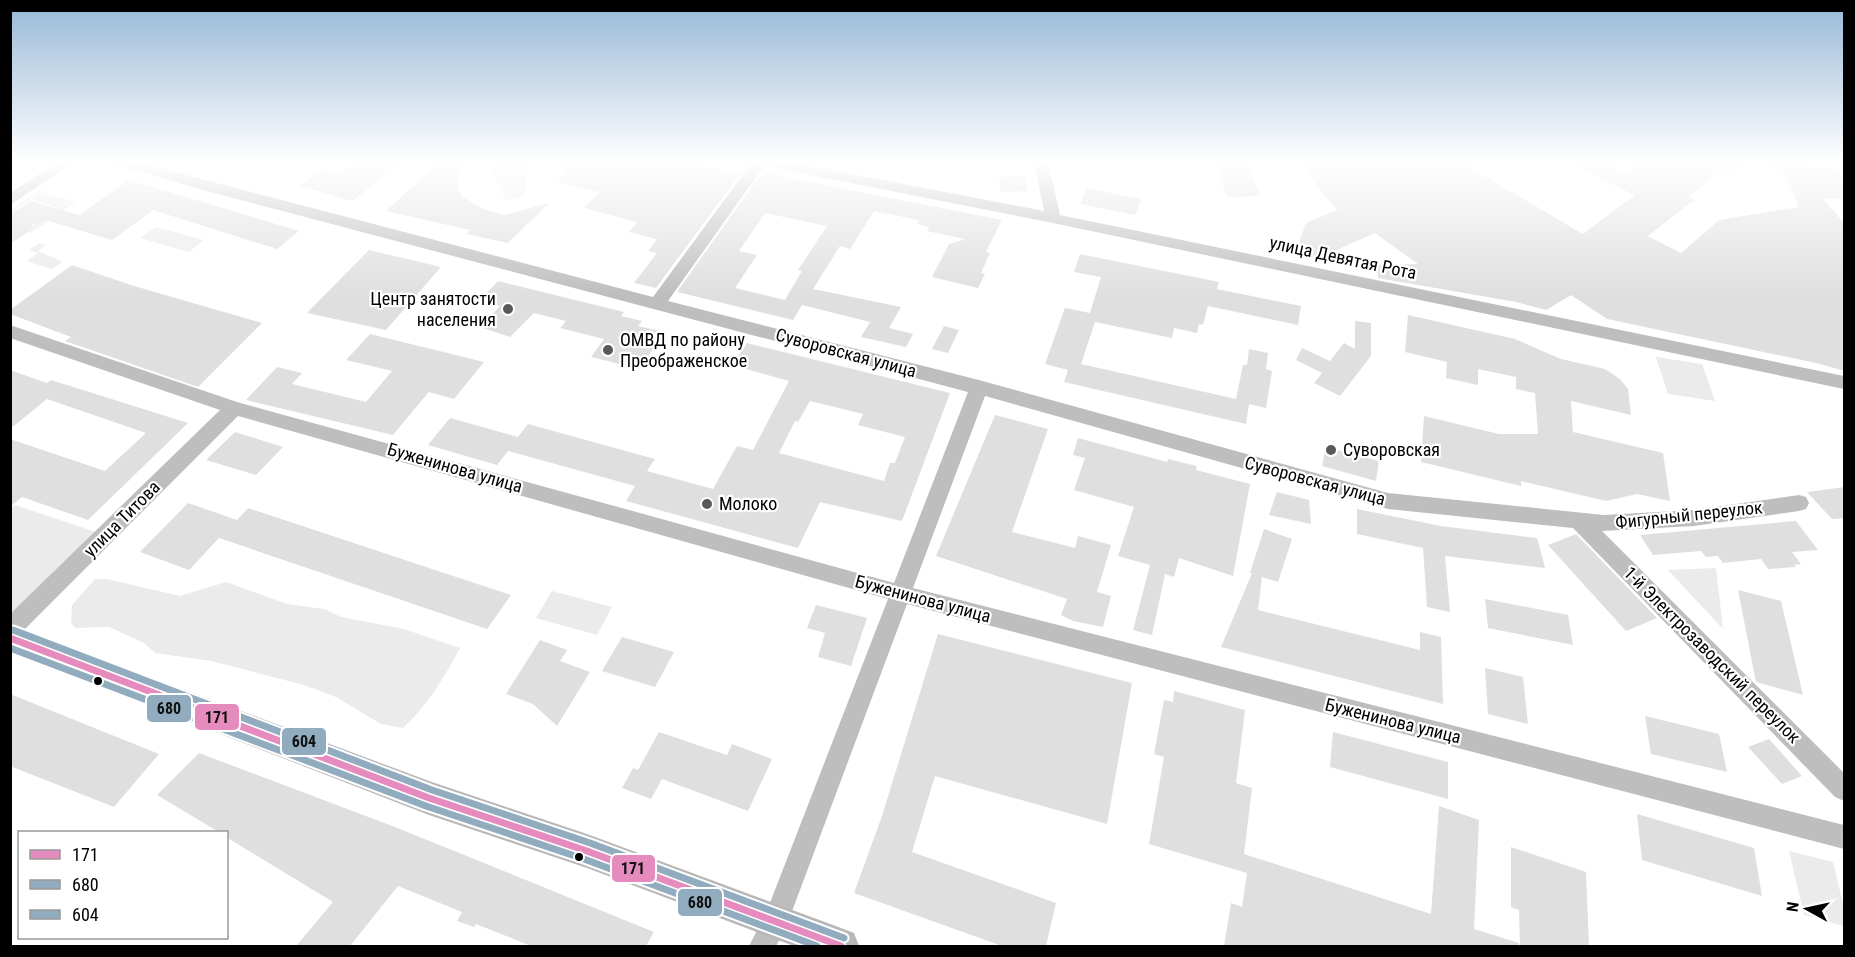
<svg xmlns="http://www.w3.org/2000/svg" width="1855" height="957" font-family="'Roboto Condensed',sans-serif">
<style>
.green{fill:#ebebeb}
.building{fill:#dfdfdf;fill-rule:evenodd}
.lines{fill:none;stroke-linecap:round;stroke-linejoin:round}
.street{fill:#bebebe;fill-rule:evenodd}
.secondary{fill:#b8b8b8;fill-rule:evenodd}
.bus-1-casing{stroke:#fff;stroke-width:11}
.bus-2-casing{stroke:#fff;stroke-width:11}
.bus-3-casing{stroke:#fff;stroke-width:11}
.bus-1{stroke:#e68bbd;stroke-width:7}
.bus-2{stroke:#92acbf;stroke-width:7}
.bus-3{stroke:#92acbf;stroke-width:7}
.poi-dot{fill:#595959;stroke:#fff;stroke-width:2}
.bus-dot{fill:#000;stroke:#fff;stroke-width:2}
.labels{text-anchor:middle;stroke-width:4.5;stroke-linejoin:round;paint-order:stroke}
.street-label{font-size:18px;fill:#000;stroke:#fff}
.poi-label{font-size:18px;fill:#000;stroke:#fff;text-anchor:start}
.line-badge{stroke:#fff;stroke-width:2}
.pale-badge-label{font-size:16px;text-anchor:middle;font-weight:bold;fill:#111}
</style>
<rect width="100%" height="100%" fill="#fff"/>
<g class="green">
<path d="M504 161H529L524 197 506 200 490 168Z"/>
<path d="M52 181 40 191 76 202 31 233 26 231 58 208 31 199 11 213V210Z"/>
<path d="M156 227 204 240 189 252 140 238Z"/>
<path d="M40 243 46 245 38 251 63 262 51 269 27 261 38 253 29 250Z"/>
<path d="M1656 357 1702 364 1715 401 1668 394Z"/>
<path d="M15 505 96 532 15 611 10 609V509Z"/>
<path d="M1716 568 1723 629 1668 570Z"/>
<path d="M95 579H107L180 596 226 582 287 604 324 609 341 617 404 629 460 648C444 678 428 705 403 728L381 724 336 697 304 685 211 661 155 653 144 643 109 627 75 628 71 622 72 605Z"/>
<path d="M552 591 612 607 597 635 536 618Z"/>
<path d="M1789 851 1833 862 1844 908V926L1804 915Z"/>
</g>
<g class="building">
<path d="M368 161H403L352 201 300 186 323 168 333 172 360 165Z"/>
<path d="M440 161H469L459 174 458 190 463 197 481 208 504 215 549 203 508 243 466 234 470 230 386 211Z"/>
<path d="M563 161H683L740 174 656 288 634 283 657 253 648 251 657 239 629 232 637 222 584 208 599 192 558 182 562 173Z"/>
<path d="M1214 161H1246L1260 196 1227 197Z"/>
<path d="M1302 161H1459L1583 234 1635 195 1564 161H1601L1627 173 1643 161H1747L1728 176 1719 172 1688 197 1694 200 1648 236 1681 253 1719 220 1799 207 1788 179 1769 163 1845 170V199L1822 198 1845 224V371L1816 363 1607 319 1571 295 1546 310 1516 302 1378 278 1377 265 1418 264 1375 233 1316 259 1295 254 1306 223 1337 210 1316 185Z"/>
<path d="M765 173 1002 220 986 252 990 253 981 273 985 274 978 288 932 277 949 244 965 239 927 231 929 227 917 224 919 220 874 211 850 249 840 246 813 289 901 307 889 328 913 334 906 347 861 337 870 322 802 305 793 320 677 292 758 178ZM765 213 827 226 798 270 802 271 785 300 735 288 757 255 739 251Z"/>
<path d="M1024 175 1028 191 1000 192 999 177Z"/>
<path d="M129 180 203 202 299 231 277 249 153 210 112 240 46 220 37 225 33 224 31 230 10 244V215L31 201 79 215Z"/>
<path d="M1087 188 1141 199 1135 215 1080 204Z"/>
<path d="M369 250 441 267 386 330 307 313Z"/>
<path d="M1080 254 1219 282 1217 289 1301 306 1298 325 1208 306 1203 325 1199 324 1197 333 1174 328 1172 338 1095 322 1081 364 1236 399 1243 365H1247L1249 349 1268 353 1266 369 1272 371 1266 408 1249 404 1246 424 1064 382 1068 370 1045 364 1065 308 1090 313 1101 277 1074 272Z"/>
<path d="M72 265 134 286 262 323 198 387 65 341 71 337 10 314V310Z"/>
<path d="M498 281 624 312 621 316 642 321 638 326 664 332 640 369 591 357 604 339 560 328 566 321 534 313 510 337 480 327 500 306 479 301Z"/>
<path d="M1408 315 1515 339 1561 359 1605 369 1620 379 1628 389 1631 415 1571 401 1573 432 1663 453 1670 501 1637 494 1606 501 1521 481V486L1421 462 1424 416 1499 434H1538L1535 393 1516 389V377L1478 369V385L1446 378 1447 362 1405 352Z"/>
<path d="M1355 321 1371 323V356L1340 396 1314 383 1322 373 1296 360 1302 348 1330 361 1344 343 1355 349Z"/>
<path d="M944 326 959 330 948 353 932 349Z"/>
<path d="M370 334 484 362 454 399 429 392 427 394 393 435 246 400 277 367 302 373 292 384 366 402 392 371 346 360Z"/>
<path d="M747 343 950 393 902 521 820 502 798 548 626 501 635 486 508 451 497 465 428 445 450 418 518 437 528 424 655 459 647 471 713 489 737 446 753 450 789 381 732 365ZM810 401 863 414 858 425 905 437 895 463H890L884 481 779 453 795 421 798 422Z"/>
<path d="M10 370 47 383 51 380 188 423 88 520 22 497 10 507V439L105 471 146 433 47 399 10 429Z"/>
<path d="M995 415 1048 429 1012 532 1075 548 1078 536 1111 545 1097 592 1111 596 1103 627 1073 621 1061 615 1067 599 936 556Z"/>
<path d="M235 432 283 447 256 475 206 460Z"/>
<path d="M1078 438 1167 462 1168 459 1197 466 1196 470 1250 484 1233 576 1179 558 1174 577 1165 574 1152 635 1133 630 1150 565 1118 556 1134 507 1074 490 1085 458 1073 455Z"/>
<path d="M1326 447 1379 461 1376 481 1322 466Z"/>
<path d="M1845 487V518L1835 519H1832L1807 492Z"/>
<path d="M1277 492 1309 500 1311 524 1269 515Z"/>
<path d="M188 503 237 520 248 508 511 595 487 629 219 538 189 570 140 552Z"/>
<path d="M1357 509 1441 526 1537 538 1545 568 1445 556 1450 612 1427 607 1423 548 1357 534Z"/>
<path d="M1796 521 1818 550 1792 552 1801 564 1794 565 1796 567 1768 569 1761 559 1723 563 1718 556 1706 557 1701 551 1653 555 1640 535Z"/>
<path d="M1264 529 1292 539 1278 582 1262 577 1258 610 1420 650V632L1441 637 1443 704 1221 647 1252 573H1250Z"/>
<path d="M1576 534 1602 561 1657 618 1626 631 1548 545Z"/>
<path d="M1738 590 1781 601 1803 695 1756 682Z"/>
<path d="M1485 599 1568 615 1573 645 1488 628Z"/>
<path d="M816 605 867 618 851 666 818 657 825 633 807 628Z"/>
<path d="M938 634 1132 683 1107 824 935 776 912 852 1056 903 1046 946H1002L854 893 882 816Z"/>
<path d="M622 637 674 652 655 687 602 671Z"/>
<path d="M540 640 567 650 560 661 590 672 557 726 533 704 506 694Z"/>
<path d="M1485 668 1523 677 1528 724 1488 714Z"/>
<path d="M1174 691 1245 710 1236 783 1252 788 1244 854 1431 914 1439 806 1479 820 1474 929 1519 943V946H1224L1231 903 1242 907 1247 873 1149 844 1164 757 1154 754 1164 700 1173 702Z"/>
<path d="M10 694 159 754 114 807 10 766Z"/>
<path d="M1645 716 1719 734 1727 772 1651 754Z"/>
<path d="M659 732 727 755 732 744 772 759 748 811 662 779 651 799 622 788 633 768 638 770Z"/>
<path d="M1333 732 1448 762V799L1330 767Z"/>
<path d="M1769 739 1802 776 1782 784 1748 747Z"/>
<path d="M199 753 395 827 654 932 646 946H531L476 924 474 927 457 921 462 912 398 886 350 946H296L333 902 226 837V832H219L157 795Z"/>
<path d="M1637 814 1754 848 1762 896 1642 860Z"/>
<path d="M1511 847 1586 872 1589 946H1520L1519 910 1511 907Z"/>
</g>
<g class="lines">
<g class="street">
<path d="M59 161H76L10 205V193Z"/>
<path d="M111 161H133L653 297 753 161H784L1044 211 1034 161H1048L1060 215 1844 376V389L1053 223 764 166 668 301 979 380 1388 493 1604 515 1694 510 1799 495 1806 497 1809 503 1806 509 1799 511 1694 526 1602 531 1844 773V801L1835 797 1573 528 1388 509 985 396 913 588 1844 825V849L907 604 785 930 776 946H749L766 913 888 599 238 416 18 636 10 638V614L220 410 10 338V325L237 402 894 583 968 392 203 190 113 164Z"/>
</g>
<path class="secondary" d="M10 625 429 781 587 834 841 928 854 933 859 946H794L587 868 429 815 10 652Z"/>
<g class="bus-1-casing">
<path id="bus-1" d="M10 638 429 798 587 851 841 946"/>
</g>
<g class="bus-2-casing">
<path id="bus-2" d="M10 648 426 806 584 859 817 946"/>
</g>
<g class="bus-3-casing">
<path id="bus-3" d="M13 630 432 790 590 843 844 938"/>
</g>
<use href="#bus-1" class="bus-1"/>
<use href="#bus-2" class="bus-2"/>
<use href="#bus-3" class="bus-3"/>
</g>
<linearGradient id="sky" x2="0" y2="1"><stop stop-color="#97b8d7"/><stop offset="0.55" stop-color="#fff"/><stop offset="1" stop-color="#fff" stop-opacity="0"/></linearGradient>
<rect width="1855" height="295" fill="url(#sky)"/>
<g class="poi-dot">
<circle cx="508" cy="309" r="6"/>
<circle cx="608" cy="350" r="6"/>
<circle cx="1331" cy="450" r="6"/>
<circle cx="707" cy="504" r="6"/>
</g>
<g class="bus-dot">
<circle cx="98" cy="681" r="5"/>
<circle cx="579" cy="857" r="5"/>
</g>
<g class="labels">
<g class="street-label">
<text transform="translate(1343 258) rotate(12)" y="6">улица Девятая Рота</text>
<text transform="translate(846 353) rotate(15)" y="6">Суворовская улица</text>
<text transform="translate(455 468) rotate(16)" y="6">Буженинова улица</text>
<text transform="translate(1315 481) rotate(15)" y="6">Суворовская улица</text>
<text transform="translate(1689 515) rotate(-6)" y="6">Фигурный переулок</text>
<text transform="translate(122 519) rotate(-45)" y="6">улица Титова</text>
<text transform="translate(923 599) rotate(15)" y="6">Буженинова улица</text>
<text transform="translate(1712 655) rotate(45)" y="6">1-й Электрозаводский переулок</text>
<text transform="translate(1393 721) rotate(14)" y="6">Буженинова улица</text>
</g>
<g class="poi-label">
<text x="496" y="305" text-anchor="end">Центр занятости<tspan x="496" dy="21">населения</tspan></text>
<text x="620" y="346">ОМВД по району<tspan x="620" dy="21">Преображенское</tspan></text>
<text x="1343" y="456">Суворовская</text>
<text x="719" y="510">Молоко</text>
</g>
</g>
<g class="line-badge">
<rect x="146" y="694" width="46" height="29" rx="6" fill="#92acbf"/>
<rect x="194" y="703" width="46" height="28" rx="6" fill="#e68bbd"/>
<rect x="281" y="727" width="46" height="29" rx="6" fill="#92acbf"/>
<rect x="611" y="854" width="45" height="29" rx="6" fill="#e68bbd"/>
<rect x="677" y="888" width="46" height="29" rx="6" fill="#92acbf"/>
</g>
<g class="pale-badge-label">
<text x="169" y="714">680</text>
<text x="217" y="723">171</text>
<text x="304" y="747">604</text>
<text x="633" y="874">171</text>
<text x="700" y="908">680</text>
</g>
<rect width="1855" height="957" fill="none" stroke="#000000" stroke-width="24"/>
<rect x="18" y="831" width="210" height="108" fill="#ffffff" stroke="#999999" stroke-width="1.5"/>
<rect x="30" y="850" width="30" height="9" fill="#e68bbd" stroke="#999999" stroke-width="1.5"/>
<text x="72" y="861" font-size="18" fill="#000000">171</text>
<rect x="30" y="880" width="30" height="9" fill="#92acbf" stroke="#999999" stroke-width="1.5"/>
<text x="72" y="891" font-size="18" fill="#000000">680</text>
<rect x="30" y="910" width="30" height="9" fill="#92acbf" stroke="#999999" stroke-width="1.5"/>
<text x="72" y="921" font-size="18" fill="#000000">604</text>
<g transform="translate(1807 909) rotate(278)" stroke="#ffffff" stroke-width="4.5" paint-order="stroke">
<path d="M0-4.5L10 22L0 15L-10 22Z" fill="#000000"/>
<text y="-9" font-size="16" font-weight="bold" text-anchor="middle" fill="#000000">N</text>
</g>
</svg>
